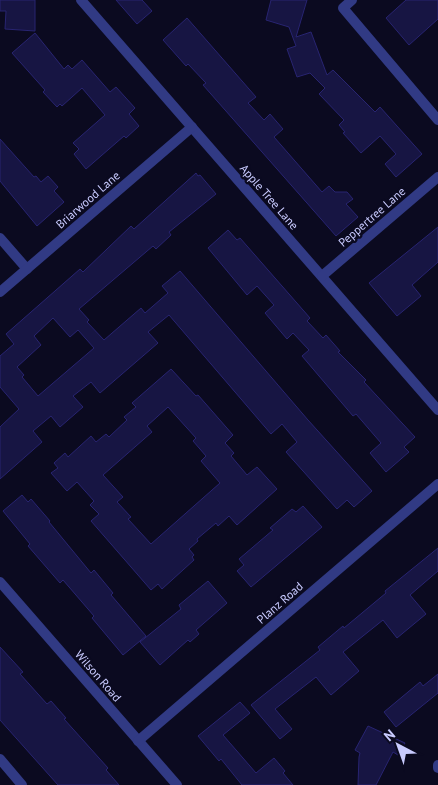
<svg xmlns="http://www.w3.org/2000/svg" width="438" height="785" font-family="'PT Sans',sans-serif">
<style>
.building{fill:#171543;stroke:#282471;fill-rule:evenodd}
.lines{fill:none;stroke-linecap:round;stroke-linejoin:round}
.minor{stroke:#313a84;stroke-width:10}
.tertiary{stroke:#313a84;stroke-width:10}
.labels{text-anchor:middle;stroke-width:4.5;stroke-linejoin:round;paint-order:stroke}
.street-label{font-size:12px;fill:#c9cbff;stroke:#0b0a20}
</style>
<rect width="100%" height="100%" fill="#0b0a20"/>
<g class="building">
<path d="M0 0H35V31L5 29 6 11H0Z"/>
<path d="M116 0H142L152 11 137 24Z"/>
<path d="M271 0H307L296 37 311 32 327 75 333 70 375 112 380 107 422 154 396 177 385 164 396 154 380 136 361 153 343 133 345 132 339 125 344 120 319 94 325 88 310 73 297 77 287 49 296 46 289 27 266 20Z"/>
<path d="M406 0H438V19L409 45 386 18Z"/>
<path d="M187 18 256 97 248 103 264 120 270 114 283 129 274 137 322 192 329 186 335 192H347L353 199 346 204 358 217 336 236 203 85 206 83 188 64 186 66 163 40Z"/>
<path d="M35 33 64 69 68 65 72 69 82 60 110 92 116 87 135 108 129 114 139 126 126 138 124 136 86 169 74 154 79 149 73 143 105 115 82 88 62 106 60 104 57 107 43 92 45 90 12 53Z"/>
<path d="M0 139 34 177 36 176 41 182 48 176 58 187 54 191 64 202 37 226 0 181Z"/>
<path d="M196 173 198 176 200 175 216 194 169 232 171 235 156 249 153 246 79 309 89 320 87 322 104 340 141 308 145 313 168 293 162 286 180 271 308 420 372 491 354 507 347 500 337 509 286 452 297 442 282 424 271 434 169 315 148 332 158 343 100 393 91 382 73 396 83 407 60 427 51 416 33 431 42 442 0 479V427L19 409 0 387V356L14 344 6 334 80 269 83 272 131 226 134 229ZM53 318 70 337 78 330 94 348 38 396 22 377 24 375 17 367 41 345 34 336Z"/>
<path d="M438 227V262L412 285 421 296 397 316 369 283Z"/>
<path d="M228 230 237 240 240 238 310 318 307 321 323 338 326 335 340 351 338 352 366 380 364 382 415 437 404 447 409 452 386 472 370 453 381 443 356 414 353 416 302 356 309 350 293 333 287 339 265 313 274 305 257 286 247 295 208 248Z"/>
<path d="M171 369 196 396 198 395 233 435 225 443 234 453 231 456 247 475 257 467 277 489 237 525 229 516 218 526 216 523 197 539 198 541 189 549 194 555 192 557 194 560 162 589 158 584 151 590 91 521 99 514 90 505 94 501 77 482 67 491 51 473 58 468 54 463 65 453 68 457 91 436 96 442 106 434 109 437 127 420 124 417 136 407 132 403ZM168 407 196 438 193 441 206 456 201 461 220 483 151 544 128 519 131 517 117 502 123 497 103 475 152 432 147 426Z"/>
<path d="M22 495 28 502 31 499 50 521 49 522 91 573 94 570 113 593 111 595 146 636 123 655 92 618 94 616 63 580 60 583 28 546 30 544 3 511Z"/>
<path d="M303 506 322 527 251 587 237 571 244 565 239 559 273 530 270 528 292 509 296 512Z"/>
<path d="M438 548V571L410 595 426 614 397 638 383 620 343 652 359 671 331 695 316 677 275 709 292 729 280 739 251 705 320 650 318 647 343 626 344 628 386 593 385 591Z"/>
<path d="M208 581 227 603 196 630 199 634 190 642 188 640 160 665 140 642 181 609 179 605Z"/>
<path d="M0 647 23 672 20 674 47 704 51 701 66 718 64 719 108 768 106 770 119 785H58L0 720Z"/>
<path d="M438 674V693L396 727 384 712 420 682 423 686Z"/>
<path d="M240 702 250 713 223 735 256 773 274 758 285 771 283 773 293 785H242L221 759 219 761 198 736Z"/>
<path d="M368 726 405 743 398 755 393 752 376 785H358L359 757 360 753 355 750Z"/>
</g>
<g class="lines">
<g class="minor">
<path d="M81 0 438 410"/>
<path d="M352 0 343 8 438 120"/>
<path d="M0 238 27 269"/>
<path d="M322 276 438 177"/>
<path d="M0 292 192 127"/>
<path d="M0 759 22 785"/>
<path d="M438 765V768"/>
</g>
<g class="tertiary">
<path d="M0 582 177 785"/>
<path d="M138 741 438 484"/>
</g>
</g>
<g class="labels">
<g class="street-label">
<text transform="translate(269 197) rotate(49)" y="4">Apple Tree Lane</text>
<text transform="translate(88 200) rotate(-41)" y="4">Briarwood Lane</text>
<text transform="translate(372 217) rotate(-41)" y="4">Peppertree Lane</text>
<text transform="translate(280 603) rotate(-41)" y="4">Planz Road</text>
<text transform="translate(98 676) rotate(49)" y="4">Wilson Road</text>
</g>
</g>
<g transform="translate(398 745) rotate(319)" stroke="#0b0a20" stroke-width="4" paint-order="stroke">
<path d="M0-4L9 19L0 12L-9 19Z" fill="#c9cbff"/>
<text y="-8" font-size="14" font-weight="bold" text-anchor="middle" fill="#c9cbff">N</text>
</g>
</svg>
